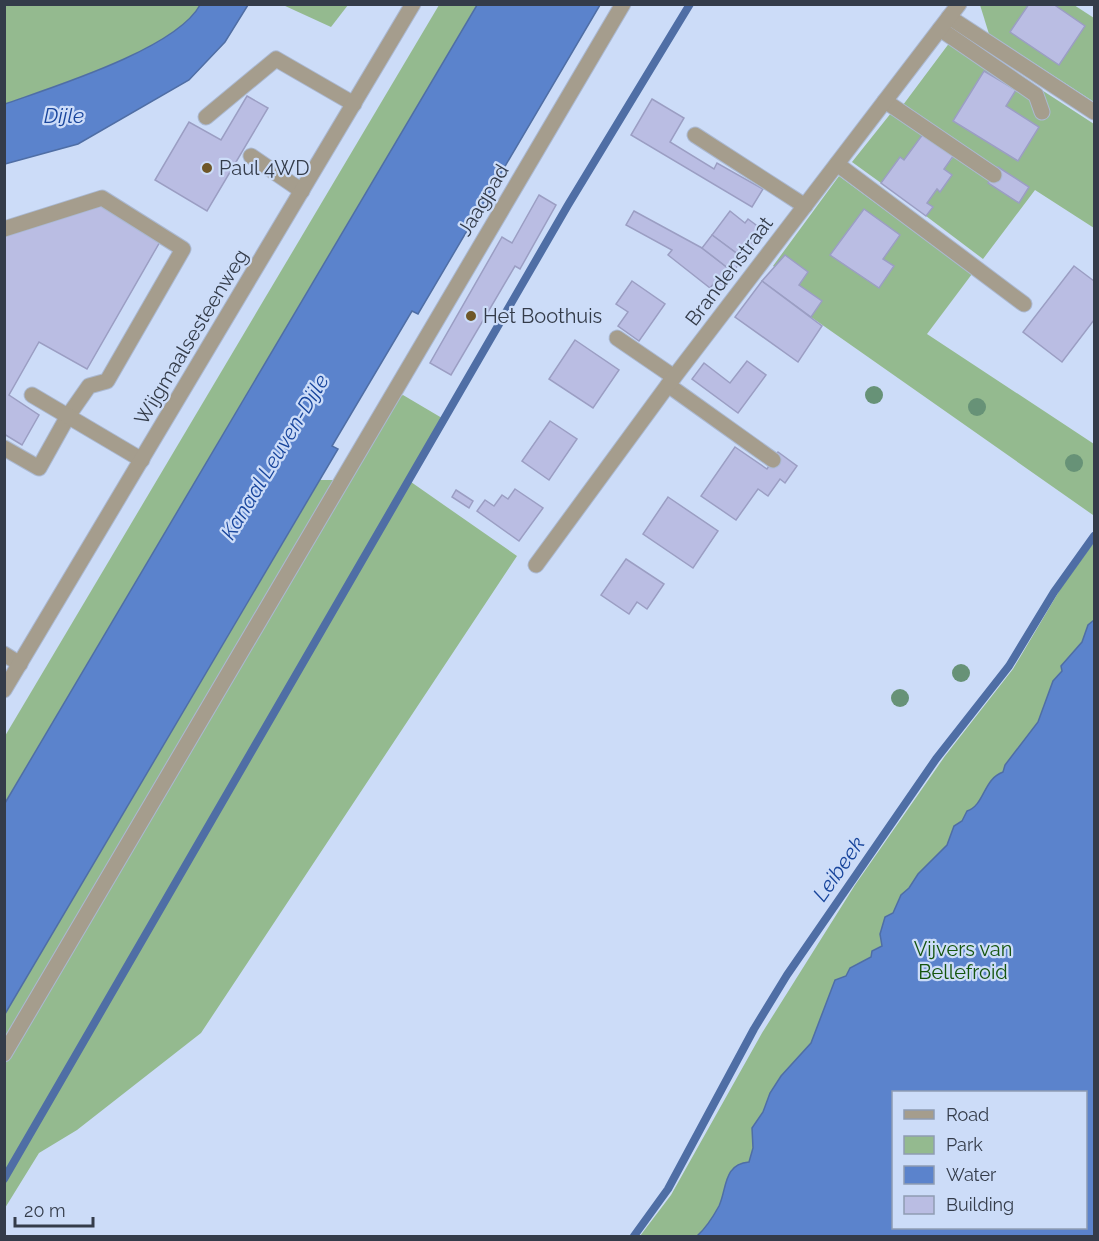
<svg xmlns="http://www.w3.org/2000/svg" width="1099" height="1241" font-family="Raleway,sans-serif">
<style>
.green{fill:#94ba8f;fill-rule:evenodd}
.water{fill:#5b83cc;stroke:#4f6ea5;stroke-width:1.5;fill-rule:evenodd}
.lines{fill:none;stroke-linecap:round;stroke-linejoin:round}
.stream{stroke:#4f6ea5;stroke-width:8}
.building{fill:#babde3;stroke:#9b9ec3;stroke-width:1.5}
.minor-casing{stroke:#abb9d2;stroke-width:17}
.minor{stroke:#a59d8d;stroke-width:15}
.tree{fill:#679277}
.poi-dot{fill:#6f5728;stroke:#ccdcf8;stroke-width:2}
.labels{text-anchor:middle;stroke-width:4.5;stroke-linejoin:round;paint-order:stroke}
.poi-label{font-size:20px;fill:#343c4a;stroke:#ccdcf8;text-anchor:start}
.street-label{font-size:20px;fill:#343c4a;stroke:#ccdcf8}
.park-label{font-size:20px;fill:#15550e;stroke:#ccdcf8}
.water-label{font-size:21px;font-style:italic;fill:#18459c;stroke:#ccdcf8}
</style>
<rect width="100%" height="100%" fill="#ccdcf8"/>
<g class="green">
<path d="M4 5H200C176 49 53 87 5 104Z"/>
<path d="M283 5H348L331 27Z"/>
<path d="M439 5H477L5 803V736Z"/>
<path d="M980 5H1074L1094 18V102L989 34Z"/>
<path d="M956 34 1094 124V228L1035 190 983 259 926 216 932 207 927 203 937 189 940 191 952 175 944 169 954 156 904 160 900 157 881 183 852 162 899 103 903 105Z"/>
<path d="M839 176 972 274 927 334 1094 444 1093 515 811 317 821 301 799 285 808 272 785 256 776 268 773 266Z"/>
<path d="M403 395 447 421 411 482 517 556 201 1033 77 1130 39 1153 5 1208V1014L320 480H350L397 398Z"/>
<path d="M1094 542V1236H640L671 1195 762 1033 855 885 945 756 1013 669 1061 588ZM894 1092H1086V1228H894Z"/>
</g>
<g class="water">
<path d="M200 5H248L225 42 189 80 78 144 5 164V104C53 87 176 49 200 5Z"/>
<path d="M477 5H600L418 314 412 311 332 446 338 449 5 1014V803Z"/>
<path d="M1094 620V1236H697C705 1229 713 1217 719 1206 727 1189 723 1164 749 1162L753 1148 752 1128 763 1112 770 1093 781 1076 811 1043 835 980 846 976 850 968 871 957 872 951 882 946 880 934 885 917 893 913 901 895 909 888 918 874 947 845 954 826 962 821 967 811C985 805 983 779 1003 772L1005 765 1038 722 1053 681 1062 671 1061 666 1082 642 1088 625ZM894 1092H1086V1228H894Z"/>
</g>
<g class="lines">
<g class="stream">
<path d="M4 1179 568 205 690 4"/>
<path d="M634 1236 668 1189 754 1029 787 975 936 759 1009 666 1054 592 1094 536"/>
</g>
</g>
<g class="building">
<path d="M1029 4H1053L1085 26 1059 65 1010 32Z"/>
<path d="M984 71 1016 90 1006 106 1039 127 1018 161 953 121Z"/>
<path d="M247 96 268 108 207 211 155 180 189 122 221 140Z"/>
<path d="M652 99 684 118 670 142 714 169 717 163 763 189 752 207 631 135Z"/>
<path d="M923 134 954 155 944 169 952 175 940 192 937 189 927 203 933 207 926 216 881 183 900 157 904 160Z"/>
<path d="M998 167 1029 187 1019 203 988 183Z"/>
<path d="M539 195 556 205 520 269 515 266 451 375 430 363 502 237 512 243Z"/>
<path d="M103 204 161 240 87 369 39 342 9 395 39 415 22 445 4 434V236Z"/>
<path d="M864 209 900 235 883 259 894 266 879 288 830 255Z"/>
<path d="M634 211 702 248 733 272 723 285 716 281 710 288 668 255 672 250 626 225Z"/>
<path d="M730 211 745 223 748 219 764 231 743 258 712 235Z"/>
<path d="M712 235 743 258 733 272 702 248Z"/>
<path d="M785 255 808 272 799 285 822 301 811 317 762 281Z"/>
<path d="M1074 266 1094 281V320L1062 362 1023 332Z"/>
<path d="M632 281 665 304 639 341 618 326 628 312 616 304Z"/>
<path d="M762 281 822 326 798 362 735 317Z"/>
<path d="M575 340 619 370 593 408 549 379Z"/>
<path d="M747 361 766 375 738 413 692 379 704 363 730 383Z"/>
<path d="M550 421 577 439 549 480 522 461Z"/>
<path d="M735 447 767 469 778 452 797 466 785 483 780 479 768 496 758 489 736 520 701 496Z"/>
<path d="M515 489 543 508 519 541 477 511 485 500 494 506 502 495 508 499Z"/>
<path d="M456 490 473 501 469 508 452 497Z"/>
<path d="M668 497 718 531 693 568 643 534Z"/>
<path d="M626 559 664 584 647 609 637 602 629 614 601 595Z"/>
</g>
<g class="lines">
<g class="minor-casing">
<g id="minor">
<path d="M949 17 1094 112"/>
<path d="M940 29 1036 95 1042 112"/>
<path d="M885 101 994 175"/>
<path d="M206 117 276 59 354 104"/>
<path d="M695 135 805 206"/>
<path d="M251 156 302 191"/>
<path d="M837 164 1024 304"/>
<path d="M4 229 102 198 183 249 107 381 89 386 68 416 39 468 4 448"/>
<path d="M617 338 674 377"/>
<path d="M668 385 773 460"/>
<path d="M32 395 142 460"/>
<path d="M536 565 668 385 959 4"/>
<path d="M4 654 20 664"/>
<path d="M4 690 413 4"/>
<path d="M4 1054 623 4"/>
</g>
</g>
<use href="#minor" class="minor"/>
</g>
<g class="tree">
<circle cx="874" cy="395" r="9"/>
<circle cx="977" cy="407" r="9"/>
<circle cx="1074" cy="463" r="9"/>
<circle cx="961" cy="673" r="9"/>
<circle cx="900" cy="698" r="9"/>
</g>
<g class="poi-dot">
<circle cx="207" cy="168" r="6"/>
<circle cx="471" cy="316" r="6"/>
</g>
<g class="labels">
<g class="poi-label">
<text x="219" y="175">Paul 4WD</text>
<text x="483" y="323">Het Boothuis</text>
</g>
<g class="street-label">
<text transform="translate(483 200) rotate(-59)" y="7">Jaagpad</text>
<text transform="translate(729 271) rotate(-53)" y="7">Brandenstraat</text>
<text transform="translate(191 337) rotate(-59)" y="7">Wijgmaalsesteenweg</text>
</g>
<g class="park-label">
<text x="963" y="956">Vijvers van<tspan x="963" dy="23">Bellefroid</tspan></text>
</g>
<g class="water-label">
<text x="64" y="123">Dijle</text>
<text transform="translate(275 457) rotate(-59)" y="7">Kanaal Leuven-Dijle</text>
<text transform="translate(839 869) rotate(-55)" y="7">Leibeek</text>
</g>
</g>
<rect width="1099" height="1241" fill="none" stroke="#343c4a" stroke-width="12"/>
<rect x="892" y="1091" width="195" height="138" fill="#ccdcf8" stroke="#8f9cb2" stroke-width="1.5"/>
<rect x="904" y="1110" width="30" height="9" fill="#a59d8d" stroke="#8f9cb2" stroke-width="1.5"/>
<text x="946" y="1121" font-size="18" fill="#343c4a">Road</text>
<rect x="904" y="1136" width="30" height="18" fill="#94ba8f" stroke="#8f9cb2" stroke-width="1.5"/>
<text x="946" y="1151" font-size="18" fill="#343c4a">Park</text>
<rect x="904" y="1166" width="30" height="18" fill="#5b83cc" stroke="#8f9cb2" stroke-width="1.5"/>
<text x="946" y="1181" font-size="18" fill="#343c4a">Water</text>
<rect x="904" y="1196" width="30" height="18" fill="#babde3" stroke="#8f9cb2" stroke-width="1.5"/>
<text x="946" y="1211" font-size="18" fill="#343c4a">Building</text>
<path d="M15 1217v9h78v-9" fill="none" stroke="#343c4a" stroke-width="3"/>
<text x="24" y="1217" font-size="18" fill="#343c4a" stroke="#ccdcf8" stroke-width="4.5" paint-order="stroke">20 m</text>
</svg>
